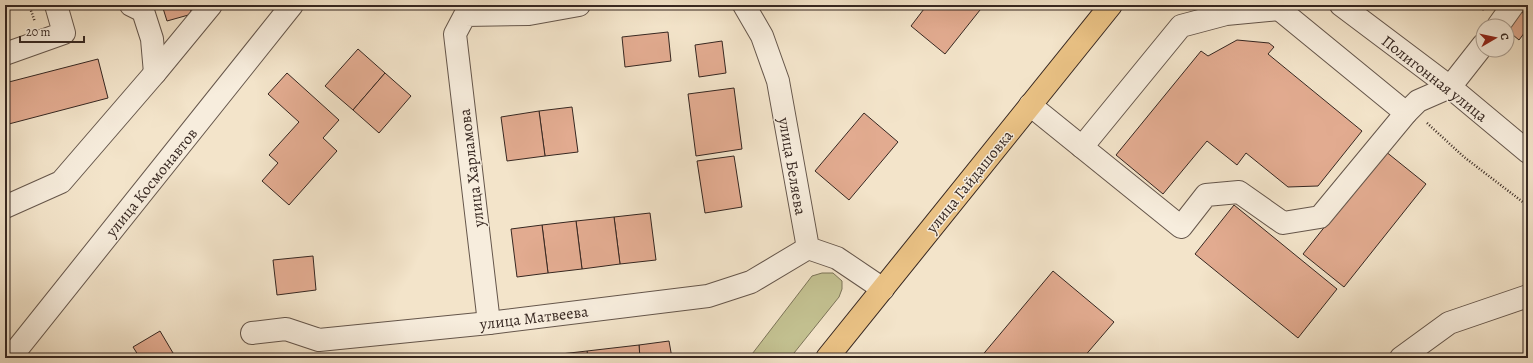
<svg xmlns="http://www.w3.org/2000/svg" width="1533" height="363" font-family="Alegreya,serif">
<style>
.green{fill:#c3c191;stroke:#7c7459}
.building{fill:#e2ab90;stroke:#362721}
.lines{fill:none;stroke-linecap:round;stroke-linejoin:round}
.minor-casing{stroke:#65564b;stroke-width:24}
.major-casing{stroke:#362721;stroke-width:24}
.path{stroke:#362721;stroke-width:2.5;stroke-dasharray:1 2;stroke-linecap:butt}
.minor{stroke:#f7eddd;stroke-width:22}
.major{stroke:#eac285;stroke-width:22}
.labels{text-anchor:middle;stroke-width:3;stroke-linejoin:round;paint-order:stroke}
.street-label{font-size:16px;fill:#362721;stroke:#f7eddd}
</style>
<rect width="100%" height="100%" fill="#f3e4ca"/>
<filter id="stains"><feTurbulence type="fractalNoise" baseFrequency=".005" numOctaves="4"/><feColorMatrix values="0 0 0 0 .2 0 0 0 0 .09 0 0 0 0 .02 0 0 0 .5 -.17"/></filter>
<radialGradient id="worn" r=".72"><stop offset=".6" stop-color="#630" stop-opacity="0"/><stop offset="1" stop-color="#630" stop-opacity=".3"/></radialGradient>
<path class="green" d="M822 273H833L842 281V289L839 297 790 358H749L812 276Z"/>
<g class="building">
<path d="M162 5H189L192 14 167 21Z"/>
<path d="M927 5H984L945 54 911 26Z"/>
<path d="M1518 9 1528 17V28L1519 40 1507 30Z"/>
<path d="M668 32 671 61 625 67 622 37Z"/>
<path d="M1237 40 1269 43 1274 47 1268 54 1362 131 1318 186 1288 187 1246 153 1237 165 1207 141 1163 194 1116 155 1201 51 1208 56Z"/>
<path d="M722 41 726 73 699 77 695 45Z"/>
<path d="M358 49 385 73 353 110 325 86Z"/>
<path d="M98 59 108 98 5 125V83Z"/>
<path d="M287 73 339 120 323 138 337 151 289 205 262 181 278 163 269 155 299 122 268 94Z"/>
<path d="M385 73 411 96 379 133 353 110Z"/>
<path d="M734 88 742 149 696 156 688 94Z"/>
<path d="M572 107 578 152 545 156 539 111Z"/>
<path d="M539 111 545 156 507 161 501 117Z"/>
<path d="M864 113 898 142 849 200 815 171Z"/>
<path d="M1385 151 1426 184 1344 287 1303 254Z"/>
<path d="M734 156 742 207 705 213 697 161Z"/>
<path d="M1234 205 1337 289 1298 338 1195 254Z"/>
<path d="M650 213 656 260 620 264 614 217Z"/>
<path d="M614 217 620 264 582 269 576 221Z"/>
<path d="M576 221 582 269 548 273 542 225Z"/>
<path d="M542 225 548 273 517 277 511 229Z"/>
<path d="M313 256 316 290 277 295 273 260Z"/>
<path d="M1053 271 1114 322 1083 358H980Z"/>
<path d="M160 331 176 358H140L133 347Z"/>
<path d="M669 341 672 358H640L639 345Z"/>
<path d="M639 345 640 358H588L587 351Z"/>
<path d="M587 351 588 358H552V355Z"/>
<path d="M484 354V358H470L469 356Z"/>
<path d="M552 355V358H525Z"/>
</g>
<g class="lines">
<g class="minor-casing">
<g id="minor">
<path d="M131 5 143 11 152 39 155 73"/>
<path d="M744 5 762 36 778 81 808 248 837 258 883 289"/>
<path d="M1341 5 1450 87 1528 152"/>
<path d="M1279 9 1406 113 1418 101 1450 87 1483 45"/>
<path d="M1498 26 1513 5"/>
<path d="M5 54 64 33 56 5"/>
<path d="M1030 105 1181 227 1206 195 1239 192 1283 223 1320 217 1406 113"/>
<path d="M1082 147 1181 26 1226 14 1279 9 1284 5"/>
<path d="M5 207 61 182 155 73 211 5"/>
<path d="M489 323 455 34 465 15 529 14 579 5"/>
<path d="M252 333 286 329 319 340 489 323 708 296 751 282 808 248"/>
<path d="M10 358 292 5"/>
<path d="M1401 358 1449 323 1528 296"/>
</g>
</g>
<g class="major-casing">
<path id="major" d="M827 358 1111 5"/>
</g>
<g class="path">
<path d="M29 5 35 22"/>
<path d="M1479 5 1484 10"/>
<path d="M1427 123 1464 157 1528 206"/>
</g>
<use href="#minor" class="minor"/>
<use href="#major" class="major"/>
</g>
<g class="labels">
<g class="street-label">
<text transform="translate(1435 78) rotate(38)" y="6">Полигонная улица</text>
<text transform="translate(793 166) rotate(80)" y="6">улица Беляева</text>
<text transform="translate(471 168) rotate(-97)" y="6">улица Харламова</text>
<text transform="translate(969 181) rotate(-51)" y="6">улица Гайдашовка</text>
<text transform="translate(151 182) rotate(-51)" y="6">улица Космонавтов</text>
<text transform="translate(534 317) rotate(-7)" y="6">улица Матвеева</text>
</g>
</g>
<rect width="1533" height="363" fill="none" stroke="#f3e4ca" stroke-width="20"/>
<rect x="6" y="6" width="1521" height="351" fill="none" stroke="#362721" stroke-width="2"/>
<rect x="10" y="10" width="1513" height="343" fill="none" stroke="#362721"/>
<g transform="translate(1495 38) rotate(81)"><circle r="19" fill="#f7eddd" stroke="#aa9e92"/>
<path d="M0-3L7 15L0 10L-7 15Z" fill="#8f2418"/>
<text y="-6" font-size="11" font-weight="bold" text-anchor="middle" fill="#362721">С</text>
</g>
<path d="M20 36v6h64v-6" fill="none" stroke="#362721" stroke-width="2"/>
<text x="26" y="36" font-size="12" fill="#362721" stroke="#f7eddd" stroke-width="3" paint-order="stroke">20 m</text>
<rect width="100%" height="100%" filter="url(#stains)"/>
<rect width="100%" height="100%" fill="url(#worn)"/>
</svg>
